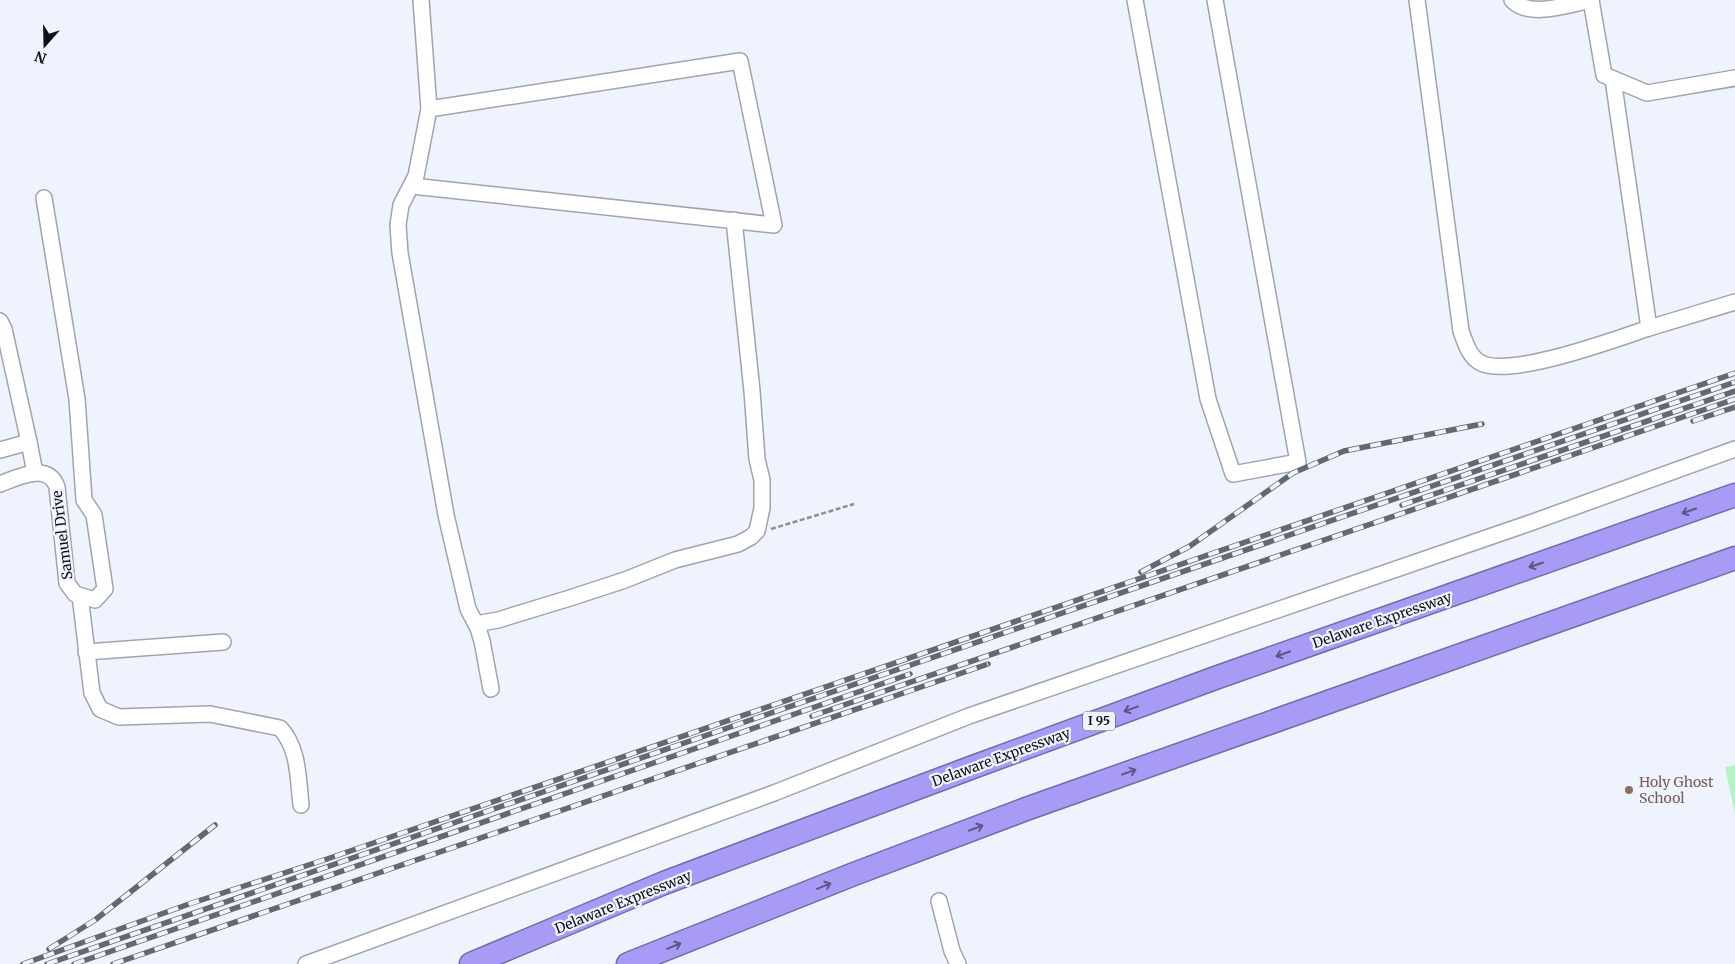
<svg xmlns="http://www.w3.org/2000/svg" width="1735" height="964" font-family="Merriweather,serif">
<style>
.green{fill:#b6f3c4}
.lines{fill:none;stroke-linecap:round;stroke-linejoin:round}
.minor-casing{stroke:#a0a4ae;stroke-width:18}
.highway-casing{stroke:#726ba6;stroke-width:25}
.path{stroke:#8b8f96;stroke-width:2.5;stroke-dasharray:5 2.5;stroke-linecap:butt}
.minor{stroke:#fff;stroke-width:15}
.highway{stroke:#a89bf5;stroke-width:22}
.rail-casing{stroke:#65686f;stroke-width:5.5}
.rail{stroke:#eef3fe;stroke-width:4;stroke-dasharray:11;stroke-linecap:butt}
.oneway{stroke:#5c5684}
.education-dot{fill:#8d6e63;stroke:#eef3fe;stroke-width:2}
.labels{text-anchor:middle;stroke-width:4.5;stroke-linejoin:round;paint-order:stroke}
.shield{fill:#eef3fe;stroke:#52555a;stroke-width:1}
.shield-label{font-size:12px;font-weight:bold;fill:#0f1114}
.street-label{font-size:14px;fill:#0f1114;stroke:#eef3fe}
.education-label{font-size:14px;fill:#785e54;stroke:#eef3fe;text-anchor:start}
</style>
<rect width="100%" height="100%" fill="#eef3fe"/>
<path class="green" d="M1735 765V814L1725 767Z"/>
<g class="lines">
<g class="minor-casing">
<g id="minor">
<path d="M421 0 429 109 416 176 401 205 398 225 400 253 446 515 468 609 478 628 482 641 491 689"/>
<path d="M1135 0 1208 399 1233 474 1298 462 1215 0"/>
<path d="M1417 0 1461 331C1465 342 1469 357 1481 363 1511 378 1616 339 1649 328"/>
<path d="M1512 0C1530 19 1569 4 1591 0"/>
<path d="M1591 0 1604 75 1647 93 1735 78"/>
<path d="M1613 79 1649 328 1735 302"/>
<path d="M412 186 774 225 740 61 429 109"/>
<path d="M0 321 4 329 29 442"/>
<path d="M0 450 29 442 35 473"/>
<path d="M0 484C18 477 48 462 57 487L67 583 75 594 95 600 105 589 94 515 84 500 77 399 44 198"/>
<path d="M80 596 92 693 100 709 119 717 210 714 280 728C299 748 298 779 301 805"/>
<path d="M476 624 498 620 570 598 625 580 675 560 738 544 751 537 757 531 762 508V480L757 459 752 391 734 220"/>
<path d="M86 652 223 642"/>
<path d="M939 901 952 951 958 964"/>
<path d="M306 964 774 793 969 716 1530 523 1735 449"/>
</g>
</g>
<g class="highway-casing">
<g id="highway">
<path d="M471 964 664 883 973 767 1218 677 1735 495"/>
<path d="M628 964 854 874 1026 809 1735 558"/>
</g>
</g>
<path class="path" d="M771 529 854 504"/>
<use href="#minor" class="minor"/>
<use href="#highway" class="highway"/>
<g class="rail-casing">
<g id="rail">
<path d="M1693 421 1735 407"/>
<path d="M1402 505 1735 391"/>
<path d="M1141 572 1190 546 1293 473 1344 451 1482 424"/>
<path d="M812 716 1735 399"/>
<path d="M49 949 95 920 215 825"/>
<path d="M23 964 189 904 327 859 1735 373"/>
<path d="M47 964 739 724 1735 382"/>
<path d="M74 964 910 674"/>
<path d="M113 964 988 664"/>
</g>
</g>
<use href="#rail" class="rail"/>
</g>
<defs><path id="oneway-shaft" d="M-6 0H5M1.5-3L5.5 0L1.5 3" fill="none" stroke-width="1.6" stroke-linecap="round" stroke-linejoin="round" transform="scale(1.25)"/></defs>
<g class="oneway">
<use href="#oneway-shaft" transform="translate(1689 511) rotate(161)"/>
<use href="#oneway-shaft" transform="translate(1536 565) rotate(161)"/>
<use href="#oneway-shaft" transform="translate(1283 654) rotate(161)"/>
<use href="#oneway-shaft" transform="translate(1131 709) rotate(160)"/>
<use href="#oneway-shaft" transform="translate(1129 772) rotate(-20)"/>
<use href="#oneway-shaft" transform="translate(976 828) rotate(-21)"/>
<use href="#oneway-shaft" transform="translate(824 886) rotate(-22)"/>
<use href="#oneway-shaft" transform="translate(674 946) rotate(-22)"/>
</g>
<circle class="education-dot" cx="1629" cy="790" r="5"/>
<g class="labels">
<rect class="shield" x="1083" y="711.5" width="32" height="19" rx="4"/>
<g class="shield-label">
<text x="1099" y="725">I 95</text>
</g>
<g class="street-label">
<text transform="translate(62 535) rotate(-97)" y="5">Samuel Drive</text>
<text transform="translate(1382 620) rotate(-19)" y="5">Delaware Expressway</text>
<text transform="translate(1001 757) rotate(-20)" y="5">Delaware Expressway</text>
<text transform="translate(623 902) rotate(-22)" y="5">Delaware Expressway</text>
</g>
<g class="education-label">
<text x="1639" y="787">Holy Ghost<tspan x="1639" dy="16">School</tspan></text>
</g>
</g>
<g transform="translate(45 45) rotate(200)" stroke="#eef3fe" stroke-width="4" paint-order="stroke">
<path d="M0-4L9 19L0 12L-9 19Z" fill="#0f1114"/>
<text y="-8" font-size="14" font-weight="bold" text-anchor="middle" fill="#0f1114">N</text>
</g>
</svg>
